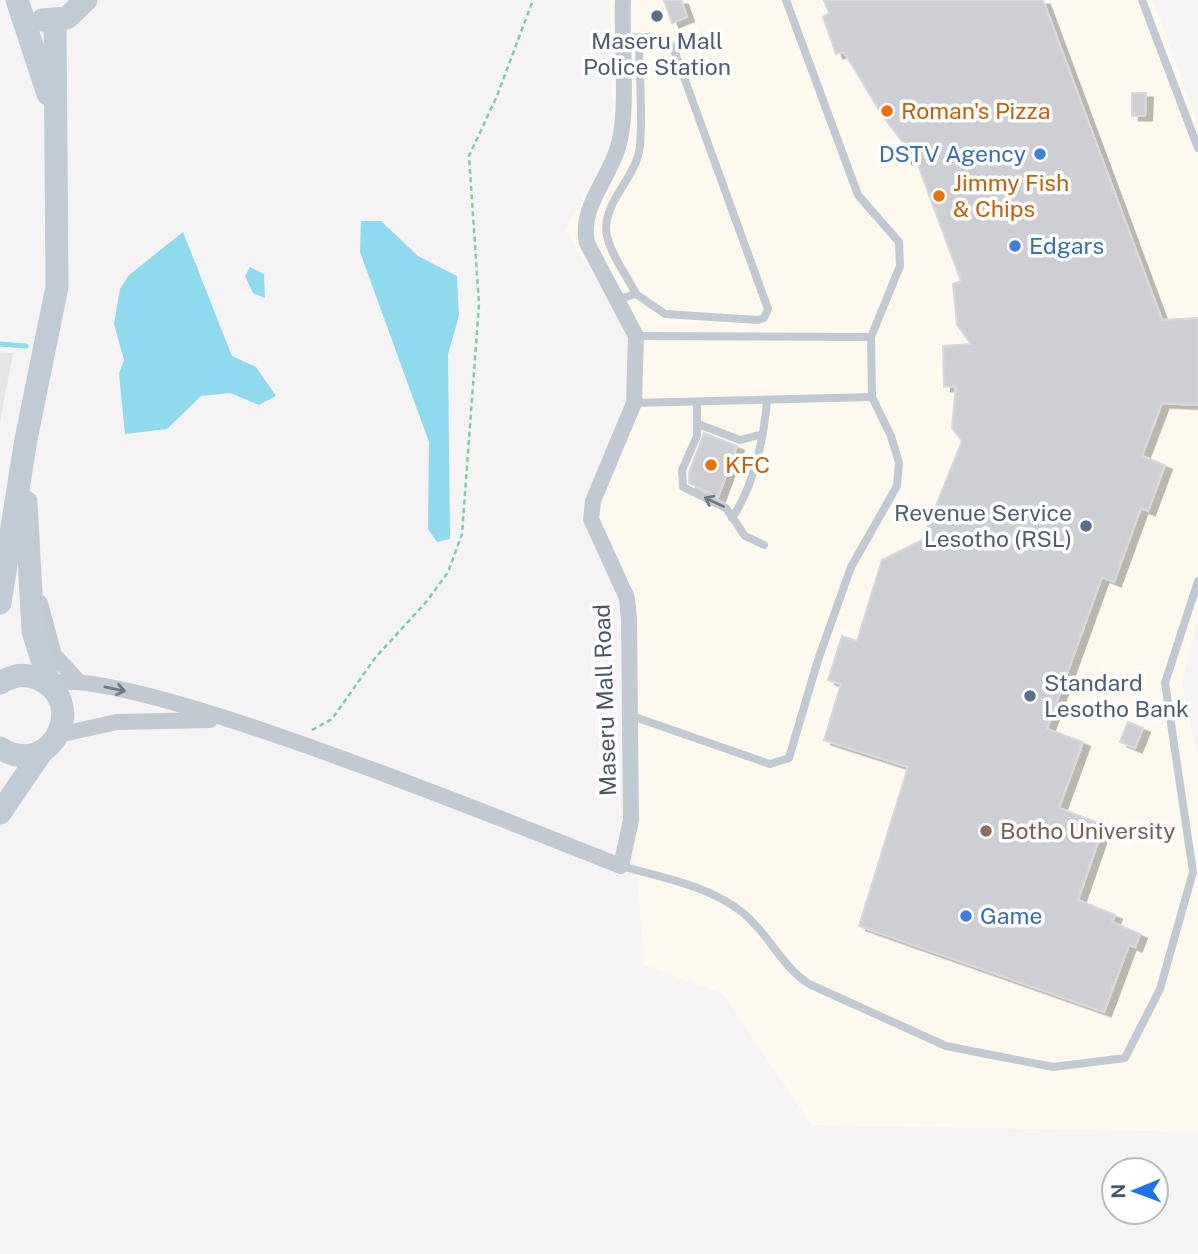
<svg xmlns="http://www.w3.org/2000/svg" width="1198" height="1254" font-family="'Public Sans',sans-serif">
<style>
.commercial{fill:#fdf9ef}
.education{fill:#e6e4e5}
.water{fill:#90daee}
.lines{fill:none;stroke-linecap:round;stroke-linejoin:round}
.stream{stroke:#90daee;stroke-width:5}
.building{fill:#cdcfd5;stroke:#d7d9de;stroke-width:2;filter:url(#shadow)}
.path{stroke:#7ad0a6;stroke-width:2.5;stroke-dasharray:5 3.5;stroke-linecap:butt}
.lane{stroke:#c1cad2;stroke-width:8}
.street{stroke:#c1cad2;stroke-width:16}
.secondary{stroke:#c1cbd6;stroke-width:23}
.oneway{stroke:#6e7983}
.service-dot{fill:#5c6f8a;stroke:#fff;stroke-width:2.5}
.food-dot{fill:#e8710a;stroke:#fff;stroke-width:2.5}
.shop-dot{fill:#3f7fe0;stroke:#fff;stroke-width:2.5}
.education-dot{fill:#8d6e63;stroke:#fff;stroke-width:2.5}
.labels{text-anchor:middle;stroke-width:7;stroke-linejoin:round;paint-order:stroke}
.service-label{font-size:23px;fill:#4e5e75;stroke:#fff}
.food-label{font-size:23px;fill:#c56008;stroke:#fff;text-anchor:start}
.shop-label{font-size:23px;fill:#366cbe;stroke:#fff;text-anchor:start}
.street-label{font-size:23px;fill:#4a5661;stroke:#fff}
.education-label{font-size:23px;fill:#785e54;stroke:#fff;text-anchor:start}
</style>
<defs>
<filter id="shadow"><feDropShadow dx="7" dy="4.5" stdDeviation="0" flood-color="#0004"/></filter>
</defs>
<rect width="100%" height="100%" fill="#f5f3f3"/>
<path class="commercial" d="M609 0H1153L1198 124V619L1182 681 1198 760V1132L811 1125 723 994 644 965 623 691 624 596 581 516 631 401 632 336 565 230 614 140Z"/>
<path class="education" d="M0 353H13L0 422Z"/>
<g class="water">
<path d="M361 221H381L418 256 457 276 459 316 448 354 450 539 437 542 428 529 429 442 360 252Z"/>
<path d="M183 232 232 356 256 367 276 396 259 405 230 393 201 396 167 429 125 434 119 374 124 360 114 324 120 289 129 275Z"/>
<path d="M250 267 264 274 265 298 253 293 245 276Z"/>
</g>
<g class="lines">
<path class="stream" d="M0 344 26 346"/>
</g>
<g class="building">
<path d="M664 0H681L687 17 672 23Z"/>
<path d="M824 0H1043L1162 320 1198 318V405L1162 403 1142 456 1165 465 1148 511 1141 508 1114 582 1102 577 1047 729 1083 742 1059 808 1104 825 1078 900 1115 915 1112 922 1140 934 1135 947 1129 945 1104 1012 859 926 908 767 824 740 841 684 828 680 842 636 857 641 882 560 922 540 962 441 952 428 956 386 944 387 943 346 971 344 957 325 953 284 961 281 915 157 905 160 903 143 882 115 844 52 836 54 823 17 829 13Z"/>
<path d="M1132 93H1146L1145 116H1132Z"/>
<path d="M704 433 737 446 718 497 689 483V473Z"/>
<path d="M1128 722 1143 728 1135 748 1120 742Z"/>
</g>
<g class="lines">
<path class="path" d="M312 730 332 719 375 658 427 601 448 572 462 534 479 304 469 156 497 96 533 0"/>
<g class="lane">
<path d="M1142 0 1198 148"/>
<path d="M636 294C627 276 611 255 607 236 600 203 637 179 640 146 643 111 639 73 639 38"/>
<path d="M619 299 636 294 665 314 758 320 764 318 768 309 673 47C660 32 639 38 621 38"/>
<path d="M636 336 871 337"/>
<path d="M697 402V436L682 470 683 487 726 508 745 536 764 545"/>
<path d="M634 403 872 397"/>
<path d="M698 424 740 440 763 434"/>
<path d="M732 518C754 486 764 438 767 400"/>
<path d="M629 715 770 764 789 758 818 660 851 567 897 486 899 463 891 436 872 397 871 337 900 266 899 242 858 195 786 0"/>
<path d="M621 866C661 877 710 886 743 913 769 934 781 966 809 984L946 1046 1053 1067 1125 1058 1160 989 1193 872 1165 683 1198 581"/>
</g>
<g class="street">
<path d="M40 603 54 655 78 681"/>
<path d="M48 685C110 656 537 834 621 866L631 820 629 620 627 598 591 519 593 501 634 403 636 336 587 243C579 208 609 179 618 147 629 112 621 41 623 0"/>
<path d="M58 735 117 722 210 720"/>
</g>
<g class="secondary">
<path d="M17 0 48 94"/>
<path d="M42 20 67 18 86 0"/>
<path d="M26 502 33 631 47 676 46 683"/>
<path d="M0 603 26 439 57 287 55 21"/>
<path d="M0 683C11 676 24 673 36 678 91 699 52 781 0 748"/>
<path d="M0 813 43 750"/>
</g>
</g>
<defs><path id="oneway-shaft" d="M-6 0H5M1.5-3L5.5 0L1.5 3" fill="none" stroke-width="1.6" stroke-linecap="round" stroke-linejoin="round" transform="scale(1.75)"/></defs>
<g class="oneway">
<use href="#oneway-shaft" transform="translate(714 502) rotate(-154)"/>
<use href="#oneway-shaft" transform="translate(115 689) rotate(12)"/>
</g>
<g class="service-dot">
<circle cx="657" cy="16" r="7"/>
<circle cx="1086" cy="526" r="7"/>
<circle cx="1030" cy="696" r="7"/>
</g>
<g class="food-dot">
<circle cx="887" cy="111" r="7"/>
<circle cx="939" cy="196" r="7"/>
<circle cx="711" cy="465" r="7"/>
</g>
<g class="shop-dot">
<circle cx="1040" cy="154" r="7"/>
<circle cx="1015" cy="246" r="7"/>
<circle cx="966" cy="916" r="7"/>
</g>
<circle class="education-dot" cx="986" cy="831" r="7"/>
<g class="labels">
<g class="service-label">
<text x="657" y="49">Maseru Mall<tspan x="657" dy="26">Police Station</tspan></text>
<text x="1072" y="521" text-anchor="end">Revenue Service<tspan x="1072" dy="26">Lesotho (RSL)</tspan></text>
<text x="1044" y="691" text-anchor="start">Standard<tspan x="1044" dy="26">Lesotho Bank</tspan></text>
</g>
<g class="food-label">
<text x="901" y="119">Roman's Pizza</text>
<text x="953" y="191">Jimmy Fish<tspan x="953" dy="26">&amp; Chips</tspan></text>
<text x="725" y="473">KFC</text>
</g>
<g class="shop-label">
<text x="1026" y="162" text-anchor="end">DSTV Agency</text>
<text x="1029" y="254">Edgars</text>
<text x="980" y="924">Game</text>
</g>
<g class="street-label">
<text transform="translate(605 700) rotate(-92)" y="8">Maseru Mall Road</text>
</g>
<g class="education-label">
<text x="1000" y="839">Botho University</text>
</g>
</g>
<g transform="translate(1135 1191) rotate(269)"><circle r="33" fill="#ffffff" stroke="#b7bbc0" stroke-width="2"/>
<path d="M0-5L12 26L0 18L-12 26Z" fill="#1a73e8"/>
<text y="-10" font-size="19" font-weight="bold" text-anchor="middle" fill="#4a5661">N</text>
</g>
</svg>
